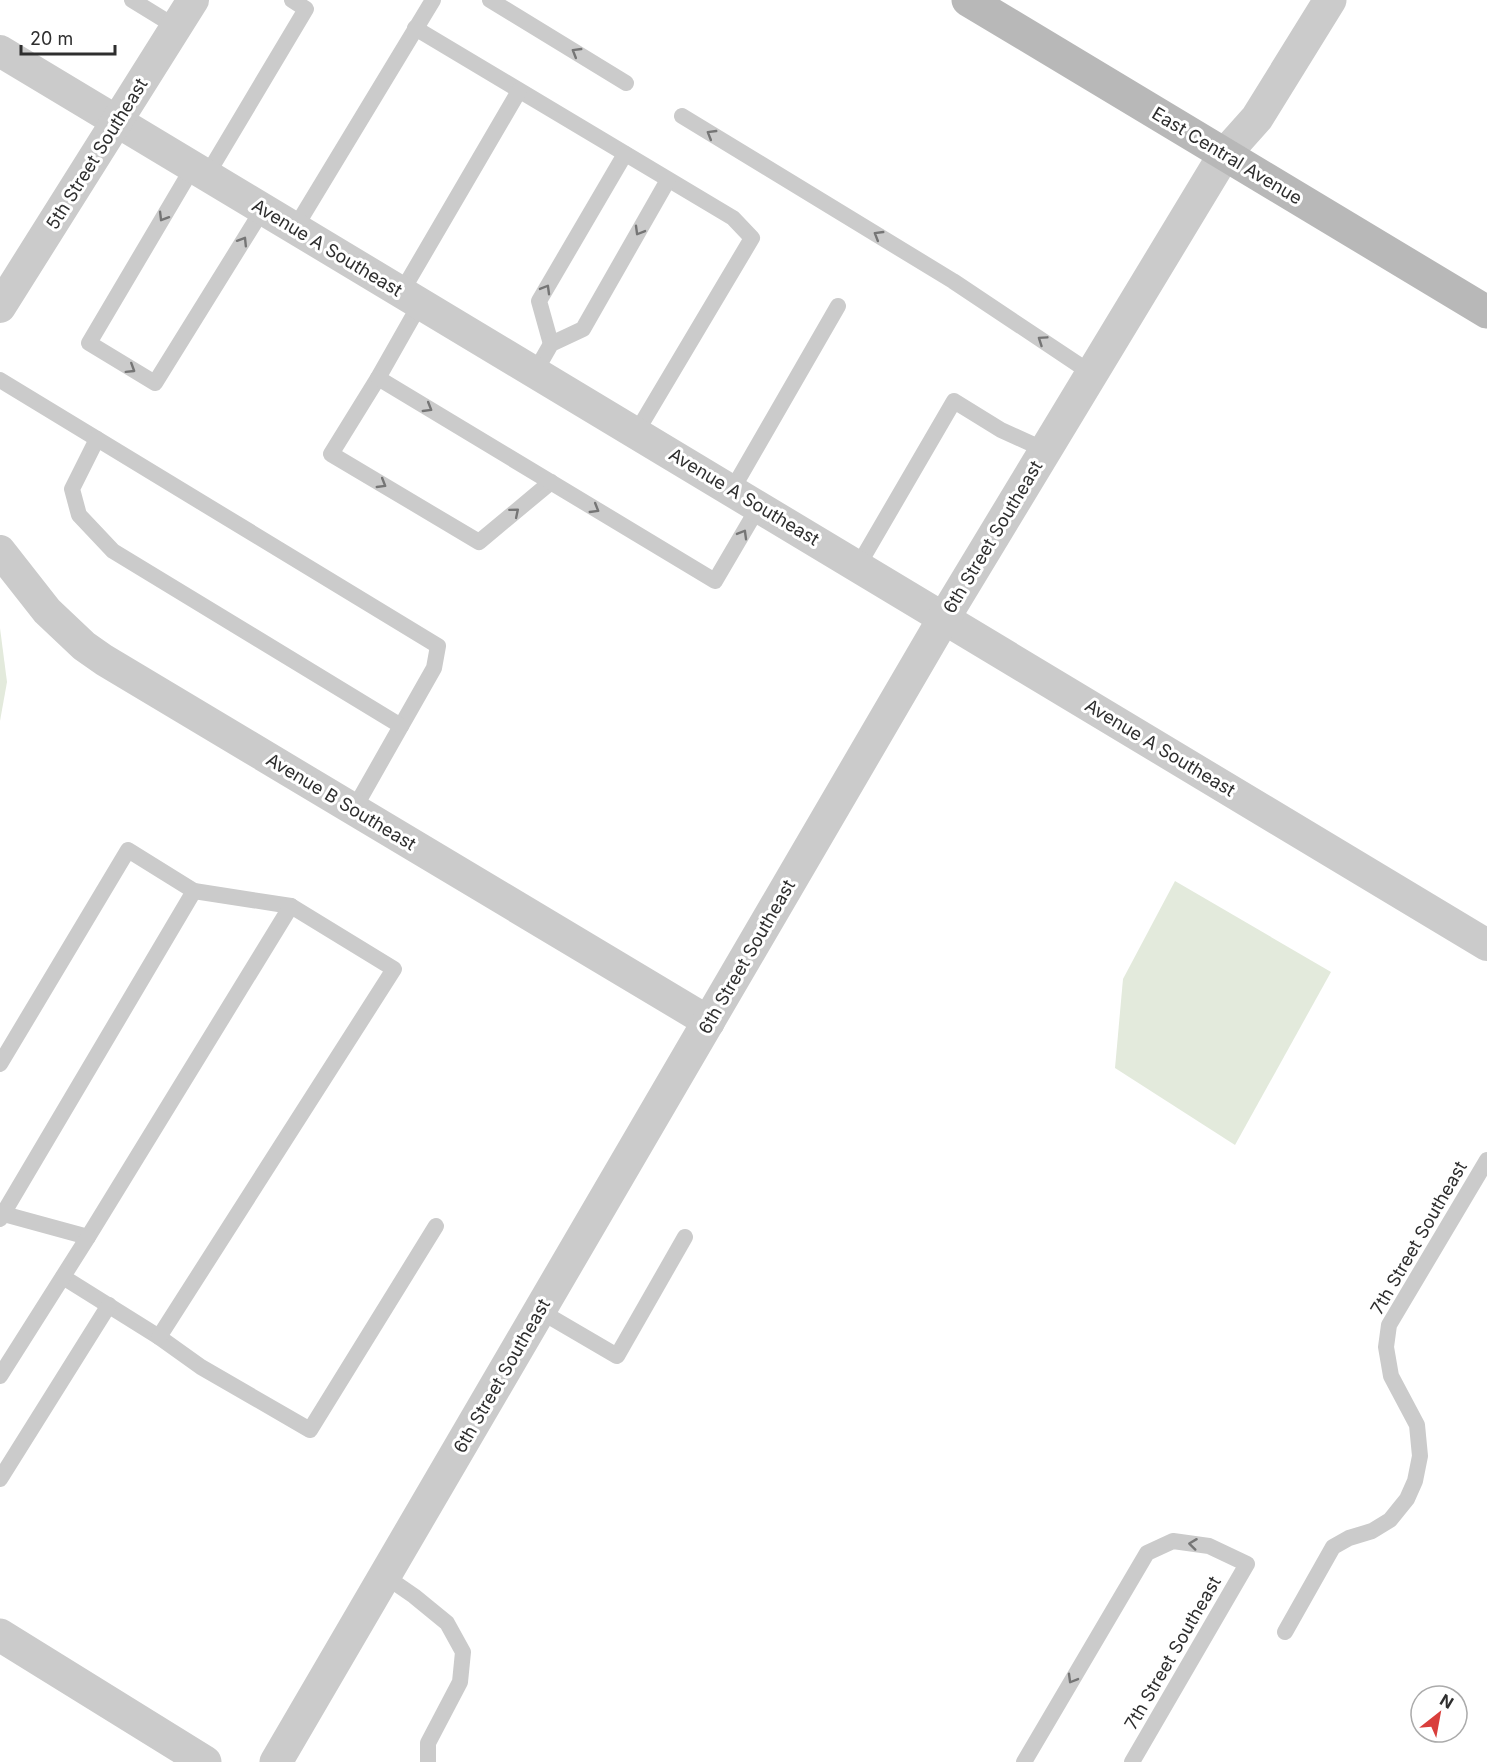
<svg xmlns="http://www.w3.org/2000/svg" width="1487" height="1762" font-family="Inter,sans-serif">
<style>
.green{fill:#e3eadc}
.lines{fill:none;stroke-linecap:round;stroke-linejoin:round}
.service{stroke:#cbcbcb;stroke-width:16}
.minor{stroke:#cbcbcb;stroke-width:32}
.tertiary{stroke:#cbcbcb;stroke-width:33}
.secondary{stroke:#b8b8b8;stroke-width:33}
.oneway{stroke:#757575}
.labels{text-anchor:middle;stroke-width:6;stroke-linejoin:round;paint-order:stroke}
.street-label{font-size:18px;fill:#2e2e2e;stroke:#fff}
</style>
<rect width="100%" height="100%" fill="#fff"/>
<g class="green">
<path d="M0 628 7 682 0 721Z"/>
<path d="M1175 881 1331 972 1235 1145 1115 1068 1123 979Z"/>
</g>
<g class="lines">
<g class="service">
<path d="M132 0 176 27"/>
<path d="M490 0 626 83"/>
<path d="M415 28 733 218 752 238 636 433"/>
<path d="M682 116 953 281 1091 373"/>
<path d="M193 167 89 343 155 383 263 209"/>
<path d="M207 175 306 9 292 0"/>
<path d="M295 228 433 0"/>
<path d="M401 293 519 91"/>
<path d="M420 304 378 378 331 454 479 542 551 482"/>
<path d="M551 344 539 301 625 154"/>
<path d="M535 372 551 344 583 329 668 180"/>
<path d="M378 378 715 581 759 506"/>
<path d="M0 380 438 646 434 668 354 809"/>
<path d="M97 439 72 489 79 515 113 551 401 726"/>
<path d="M732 490 838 306"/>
<path d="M858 566 954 401 1001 430 1045 450"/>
<path d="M0 1064 128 850 194 891 291 906"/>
<path d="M0 1213 88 1237"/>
<path d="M0 1219 194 891"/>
<path d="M63 1277 159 1337 201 1367 310 1430 436 1226"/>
<path d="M540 1311 617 1356 685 1237"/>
<path d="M0 1376 88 1237 291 906 394 969 159 1337"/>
<path d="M0 1479 109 1305"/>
<path d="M385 1576 414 1596 447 1623 463 1652 460 1682 428 1743V1762"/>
<path d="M1285 1632 1333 1547 1349 1538 1372 1531 1390 1520 1407 1499 1415 1481 1420 1456 1417 1425 1391 1376 1386 1347 1389 1325 1487 1160"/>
<path d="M1024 1762 1147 1553 1173 1541 1209 1546 1247 1564 1132 1762"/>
</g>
<g class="minor">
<path d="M0 51 1487 945"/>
<path d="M0 307 193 0"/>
<path d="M0 551 47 611 84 646 104 660 709 1022"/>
</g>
<g class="tertiary">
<path d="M0 1635 205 1762"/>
<path d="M276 1762 944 618 1224 155 1257 118 1330 0"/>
</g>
<path class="secondary" d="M968 0 1487 312"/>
</g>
<defs><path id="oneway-chevron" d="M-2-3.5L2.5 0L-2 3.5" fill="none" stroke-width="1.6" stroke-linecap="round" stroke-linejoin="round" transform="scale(1.5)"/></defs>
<g class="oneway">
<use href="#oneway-chevron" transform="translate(576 52) rotate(-149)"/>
<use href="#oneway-chevron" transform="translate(711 134) rotate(-149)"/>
<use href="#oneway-chevron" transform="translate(163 217) rotate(121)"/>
<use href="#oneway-chevron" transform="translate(639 231) rotate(120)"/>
<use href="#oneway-chevron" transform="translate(878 235) rotate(-149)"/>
<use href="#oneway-chevron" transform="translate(243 241) rotate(-58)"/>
<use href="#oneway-chevron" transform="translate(546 289) rotate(-60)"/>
<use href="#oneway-chevron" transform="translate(1042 340) rotate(-146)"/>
<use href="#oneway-chevron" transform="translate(131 369) rotate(32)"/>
<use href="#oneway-chevron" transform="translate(428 408) rotate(31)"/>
<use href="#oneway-chevron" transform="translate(382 484) rotate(31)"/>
<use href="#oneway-chevron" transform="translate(595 509) rotate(31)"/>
<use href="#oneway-chevron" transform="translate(515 512) rotate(-40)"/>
<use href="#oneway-chevron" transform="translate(743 534) rotate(-60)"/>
<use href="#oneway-chevron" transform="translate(1193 1544) rotate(-173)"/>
<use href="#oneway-chevron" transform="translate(1072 1679) rotate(120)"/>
</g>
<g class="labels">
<g class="street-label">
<text transform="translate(97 154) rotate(-58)" y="6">5th Street Southeast</text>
<text transform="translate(1227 156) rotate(31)" y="6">East Central Avenue</text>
<text transform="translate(327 248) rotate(31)" y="6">Avenue A Southeast</text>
<text transform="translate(744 497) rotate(31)" y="6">Avenue A Southeast</text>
<text transform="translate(993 537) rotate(-59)" y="6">6th Street Southeast</text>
<text transform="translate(1160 748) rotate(31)" y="6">Avenue A Southeast</text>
<text transform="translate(341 802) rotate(31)" y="6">Avenue B Southeast</text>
<text transform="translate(747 957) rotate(-60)" y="6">6th Street Southeast</text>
<text transform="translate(1419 1238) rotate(-60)" y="6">7th Street Southeast</text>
<text transform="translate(502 1376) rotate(-60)" y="6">6th Street Southeast</text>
<text transform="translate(1173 1653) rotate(-60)" y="6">7th Street Southeast</text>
</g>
</g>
<g transform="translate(1439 1714) rotate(31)"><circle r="28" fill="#ffffff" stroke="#ababab" stroke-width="1.5"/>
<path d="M0-4.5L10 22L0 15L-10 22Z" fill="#d93e3c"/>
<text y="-9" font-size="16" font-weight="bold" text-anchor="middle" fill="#2e2e2e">N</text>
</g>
<path d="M21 45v9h94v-9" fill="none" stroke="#2e2e2e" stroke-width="3"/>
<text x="30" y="45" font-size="18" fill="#2e2e2e" stroke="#ffffff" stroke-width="4.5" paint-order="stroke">20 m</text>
</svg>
